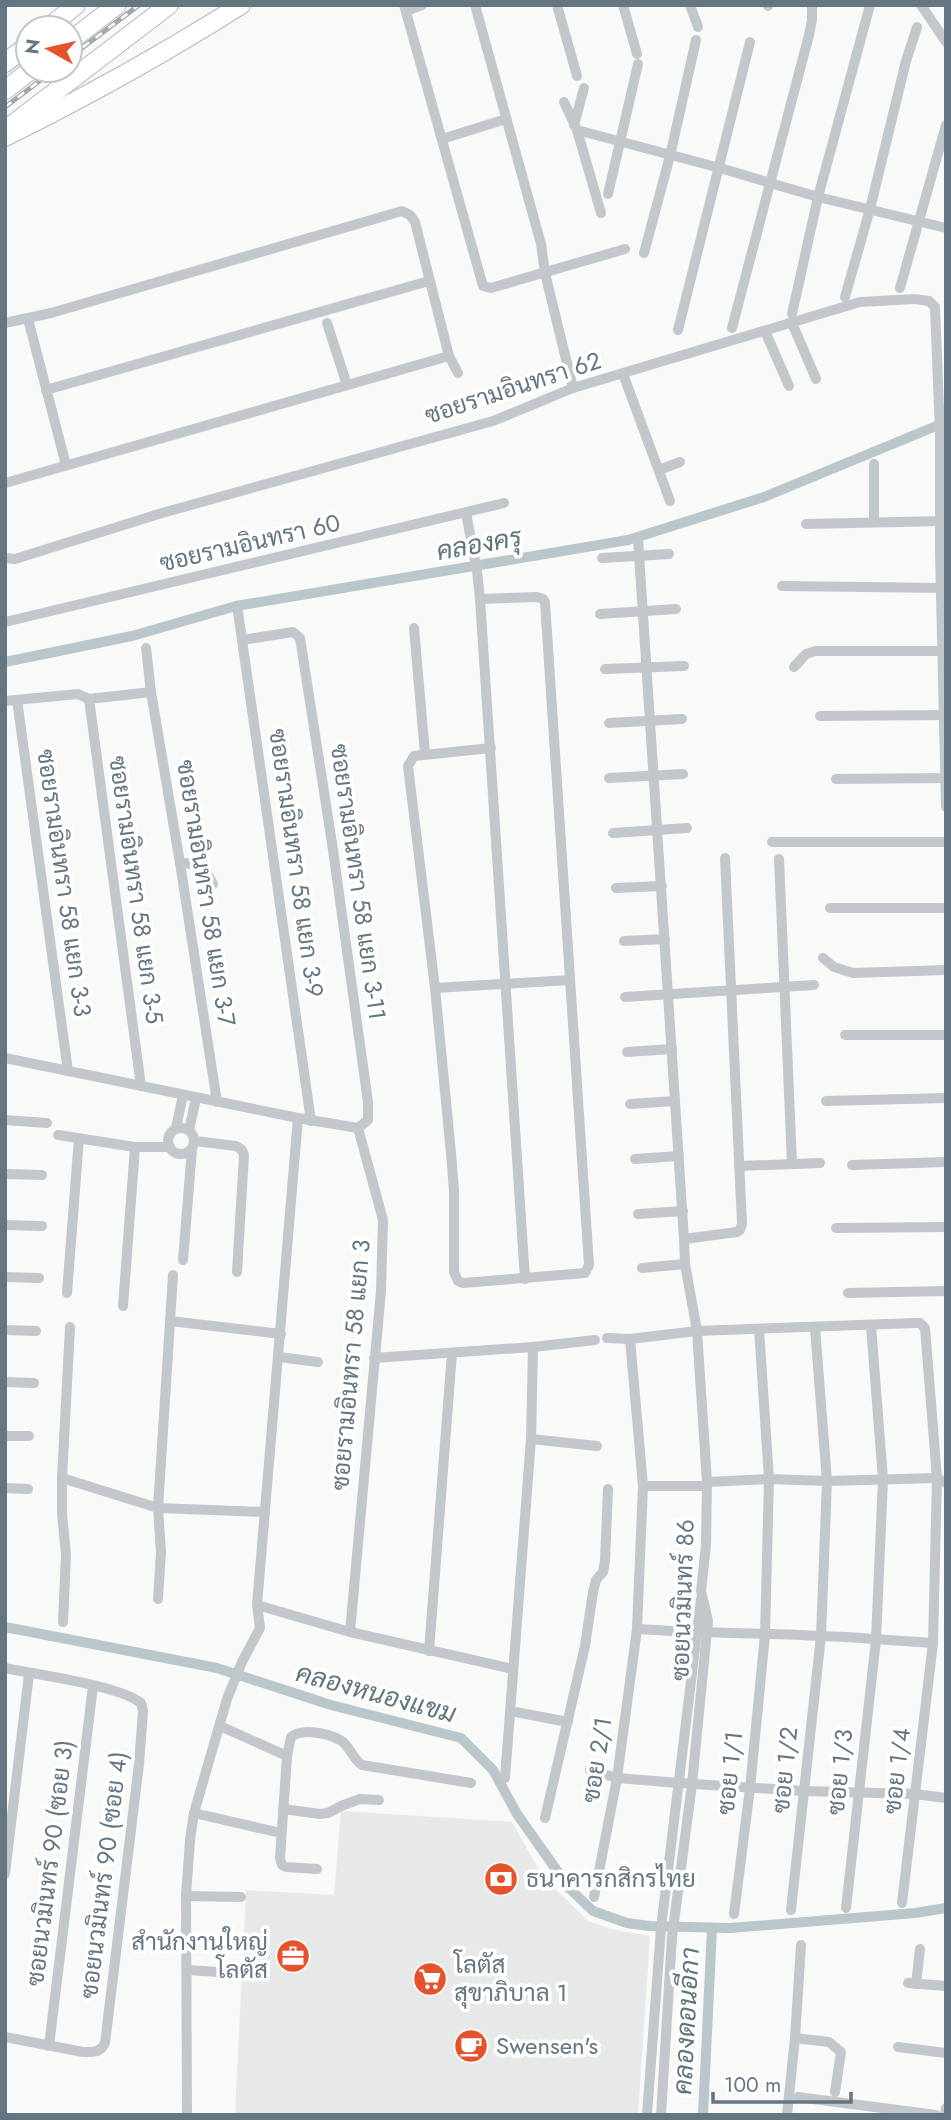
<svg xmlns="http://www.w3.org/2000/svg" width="951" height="2120" font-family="Jost,Sarabun,sans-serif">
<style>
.built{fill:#e7e8e8}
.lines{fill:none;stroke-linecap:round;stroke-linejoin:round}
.canal{stroke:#bac6ca;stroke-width:10}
.primary-casing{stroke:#b4b9bd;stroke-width:20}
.street{stroke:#c2c7cb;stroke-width:10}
.primary{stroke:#fff;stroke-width:18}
.rail-casing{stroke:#a1a9af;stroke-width:5}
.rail{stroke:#fff;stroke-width:2.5;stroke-dasharray:8;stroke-linecap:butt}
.labels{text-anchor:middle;stroke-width:7;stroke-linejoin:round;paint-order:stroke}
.street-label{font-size:24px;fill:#647682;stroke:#fff}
.poi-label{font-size:24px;fill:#647682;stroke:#fff;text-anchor:start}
.water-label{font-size:26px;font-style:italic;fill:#5f757c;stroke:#fff}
</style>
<rect width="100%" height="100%" fill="#f9f9f7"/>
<path class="built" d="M341 1811 512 1822 543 1877 588 1921 611 1929 650 1936 638 2115H235L246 1890 334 1895Z"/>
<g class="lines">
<g class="canal">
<path d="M5 662 132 636 236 606 628 540 764 497 946 422"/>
<path d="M5 1627 217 1668 331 1705 461 1738 493 1770 517 1814 570 1889 593 1911 627 1923 649 1926 730 1928 915 1913 946 1908"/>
<path d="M703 2115 712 1929"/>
</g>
<g class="primary-casing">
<g id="primary">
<path d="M48 28 76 5"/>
<path d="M70 41 117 5"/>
<path d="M5 63 28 45"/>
<path d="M5 90 31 70"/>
<path d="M13 124 169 5"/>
<path d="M5 137C86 97 165 53 241 5"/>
</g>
</g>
<g class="street">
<path d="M404 5 483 286 491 288 625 249"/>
<path d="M475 5 541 244 545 273 573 388"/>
<path d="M557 5 577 76"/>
<path d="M623 5 637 54"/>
<path d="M690 5 698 27"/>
<path d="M768 5V6"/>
<path d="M921 5 946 42"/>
<path d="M406 11 422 5"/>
<path d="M564 102 577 130 601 213"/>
<path d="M574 125 584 88"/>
<path d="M577 130 720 168 818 197 946 228"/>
<path d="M442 139 506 119"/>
<path d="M608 194 638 64"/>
<path d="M644 253 670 156 696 40"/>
<path d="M900 288 946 125"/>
<path d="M845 297 870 209 906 61 917 27"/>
<path d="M792 314 818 197 870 5"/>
<path d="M28 319 66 465"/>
<path d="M5 323 51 313 402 211 410 215 415 222 449 356 458 373"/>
<path d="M327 323 347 385"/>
<path d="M792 323 816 379"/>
<path d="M732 328 809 35 812 20V5"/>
<path d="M678 330 750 42"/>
<path d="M765 331 789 386"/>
<path d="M623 374 670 501"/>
<path d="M46 390 429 281"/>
<path d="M874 464V522"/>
<path d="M659 470 680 462"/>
<path d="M5 483 449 356"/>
<path d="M466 513 477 571 480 599 525 1279"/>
<path d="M806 524 946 521"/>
<path d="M638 539 684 1239"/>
<path d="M5 558 15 559 162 513 493 421 573 388 860 302 915 299 929 301 935 307 940 433V552L946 807"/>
<path d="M602 558 669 554"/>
<path d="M782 586 946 588"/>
<path d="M480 599 537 597 543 599 545 602 589 1265 585 1273 463 1283 458 1281 454 1272V1191L451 1153 435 988 408 766 414 756 491 748"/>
<path d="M238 612 311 1121"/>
<path d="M600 614 676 609"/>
<path d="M5 622 504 503"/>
<path d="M414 628 425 754"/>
<path d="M242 640 293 632 300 638 332 843 368 1102V1120L358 1128"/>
<path d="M146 648 151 692 180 863 217 1102"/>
<path d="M794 667 806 654 815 651H946"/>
<path d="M605 669 684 666"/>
<path d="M89 699 141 1086"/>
<path d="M17 700 68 1071"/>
<path d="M5 701 78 694 89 699 151 692"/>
<path d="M820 716 946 715"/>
<path d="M609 723 682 719"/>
<path d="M609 778 683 774"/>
<path d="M836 779 946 778"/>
<path d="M613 833 687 828"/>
<path d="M772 842H946"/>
<path d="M779 859 792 1163"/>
<path d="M180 863C198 863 205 868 213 884"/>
<path d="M616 888 662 886"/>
<path d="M830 908H946"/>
<path d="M624 941 665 939"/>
<path d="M823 958 834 967 853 973 946 970"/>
<path d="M435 988 570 980"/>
<path d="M625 997 814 985"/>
<path d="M845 1035H946"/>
<path d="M627 1052 672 1049"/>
<path d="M5 1058 298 1118 358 1128"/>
<path d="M826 1101 946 1098"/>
<path d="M630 1104 675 1101"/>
<path d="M5 1120 47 1123"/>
<circle cx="181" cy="1141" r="13"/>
<path d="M176 1128 183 1095"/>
<path d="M189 1130 196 1098"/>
<path d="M58 1135 135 1147H170"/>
<path d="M195 1141 236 1146 242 1150 244 1155 237 1272"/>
<path d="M635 1159 679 1156"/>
<path d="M852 1165 946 1162"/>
<path d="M739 1166 820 1163"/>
<path d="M5 1174 42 1175"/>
<path d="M638 1214 683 1211"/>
<path d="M5 1225 42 1226"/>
<path d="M836 1228 946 1227"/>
<path d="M183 1260 192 1149"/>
<path d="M642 1268 685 1264"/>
<path d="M5 1277 39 1278"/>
<path d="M67 1293 79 1138"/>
<path d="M848 1293 946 1291"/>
<path d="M123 1306 135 1147"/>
<path d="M170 1321 281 1334"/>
<path d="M5 1330 36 1331"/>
<path d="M607 1338 630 1339 697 1331 915 1323H920L925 1328 937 1478 933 1643 902 1903"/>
<path d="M279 1357 318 1362"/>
<path d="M374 1358 533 1347 595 1340"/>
<path d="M5 1382 34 1383"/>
<path d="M5 1436H29"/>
<path d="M531 1439 597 1446"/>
<path d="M62 1478 158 1508 265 1512"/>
<path d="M707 1482 769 1479 827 1481 937 1478 946 1483"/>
<path d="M643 1486H707"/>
<path d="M5 1488 28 1489"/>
<path d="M158 1599 161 1552 158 1508 173 1275"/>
<path d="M257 1605 350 1632 513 1669"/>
<path d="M63 1622 66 1554 62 1514V1478L70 1327"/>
<path d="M637 1629C698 1633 759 1633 820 1636 858 1637 896 1641 933 1643"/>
<path d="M350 1632 381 1291 383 1220 358 1128"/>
<path d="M429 1651 452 1353"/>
<path d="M5 1668C37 1675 118 1685 141 1703L143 1711 139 1764 105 2043C100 2053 94 2052 83 2052L5 2037"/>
<path d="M510 1711 568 1722"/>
<path d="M220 1726 287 1756 291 1737C302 1728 327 1733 340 1740 350 1745 352 1759 362 1765L471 1783"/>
<path d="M287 1756 280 1858 282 1865 286 1867 317 1869"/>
<path d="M590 1770 617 1778 679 1783 804 1791 915 1794 946 1798"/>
<path d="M505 1778 531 1439 533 1347"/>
<path d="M283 1809 320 1814 328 1813 341 1806 360 1799 379 1800"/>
<path d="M194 1813 281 1833"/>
<path d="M545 1818 585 1646 593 1592 596 1580 603 1572 605 1561 608 1489"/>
<path d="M5 1874 29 1674"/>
<path d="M186 1896 241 1897"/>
<path d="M594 1897 617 1778 637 1629 643 1486 630 1339"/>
<path d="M846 1908 876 1640 883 1479 871 1326"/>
<path d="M791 1910 821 1636 827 1481 815 1328"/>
<path d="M734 1914 750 1788 765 1635 769 1479 759 1329"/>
<path d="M187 1970 235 1973"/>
<path d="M908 1983 946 1986"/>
<path d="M916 1984 920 1949"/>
<path d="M795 2038 829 2042 841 2052 835 2092"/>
<path d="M49 2046 93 1686"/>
<path d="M898 2047 946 2053"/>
<path d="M798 2097 936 2115"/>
<path d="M187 2115 186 1896 190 1840 194 1813 227 1699 242 1662 260 1628 257 1605 298 1118"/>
<path d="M647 2115 661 1928 701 1599"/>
<path d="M661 2115 672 1937 692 1784 708 1621 701 1591 706 1545 707 1482 697 1331 685 1264 684 1239 737 1232 740 1230 742 1224 725 858"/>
<path d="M787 2115 795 2038 801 1945"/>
<path d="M945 2115 946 2108"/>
</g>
<use href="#primary" class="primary"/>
<g class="rail-casing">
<g id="rail">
<path d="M70 57 139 5"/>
<path d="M5 107 54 70"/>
</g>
</g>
<use href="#rail" class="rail"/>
</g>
<defs>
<g id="bank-disc" transform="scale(1.75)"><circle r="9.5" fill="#e5532c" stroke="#fff"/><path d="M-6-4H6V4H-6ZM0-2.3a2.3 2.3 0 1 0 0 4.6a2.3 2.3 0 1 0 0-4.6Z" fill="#fff"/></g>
<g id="office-disc" transform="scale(1.75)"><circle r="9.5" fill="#e5532c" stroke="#fff"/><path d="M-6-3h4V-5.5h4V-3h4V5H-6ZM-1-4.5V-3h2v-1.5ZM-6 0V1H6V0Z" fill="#fff"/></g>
<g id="supermarket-disc" transform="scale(1.75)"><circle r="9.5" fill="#e5532c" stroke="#fff"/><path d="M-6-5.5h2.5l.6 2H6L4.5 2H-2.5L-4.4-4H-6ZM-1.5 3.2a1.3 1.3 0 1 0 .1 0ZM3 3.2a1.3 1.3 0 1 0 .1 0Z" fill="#fff"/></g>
<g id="cafe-disc" transform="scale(1.75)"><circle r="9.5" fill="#e5532c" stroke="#fff"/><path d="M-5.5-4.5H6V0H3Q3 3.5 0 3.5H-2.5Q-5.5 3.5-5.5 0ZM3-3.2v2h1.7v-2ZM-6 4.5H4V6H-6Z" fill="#fff"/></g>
</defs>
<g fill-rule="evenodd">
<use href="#bank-disc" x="501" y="1879"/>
<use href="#office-disc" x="293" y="1956"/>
<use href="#supermarket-disc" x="430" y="1979"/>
<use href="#cafe-disc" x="471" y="2046"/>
</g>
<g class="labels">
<g class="street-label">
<text transform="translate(513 388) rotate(-18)" y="8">ซอยรามอินทรา 62</text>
<text transform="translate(250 543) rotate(-13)" y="8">ซอยรามอินทรา 60</text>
<text transform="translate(296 863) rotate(82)" y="8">ซอยรามอินทรา 58 แยก 3-9</text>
<text transform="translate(358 882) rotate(82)" y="8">ซอยรามอินทรา 58 แยก 3-11</text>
<text transform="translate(64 883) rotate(82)" y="8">ซอยรามอินทรา 58 แยก 3-3</text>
<text transform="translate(136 890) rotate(82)" y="8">ซอยรามอินทรา 58 แยก 3-5</text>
<text transform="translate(206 893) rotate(81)" y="8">ซอยรามอินทรา 58 แยก 3-7</text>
<text transform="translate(351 1365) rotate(-85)" y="8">ซอยรามอินทรา 58 แยก 3</text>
<text transform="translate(683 1600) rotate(-88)" y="8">ซอยนวมินทร์ 86</text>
<text transform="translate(597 1760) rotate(-81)" y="8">ซอย 2/1</text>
<text transform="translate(785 1770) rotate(-84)" y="8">ซอย 1/2</text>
<text transform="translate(897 1771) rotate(-83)" y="8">ซอย 1/4</text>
<text transform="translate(840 1772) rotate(-84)" y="8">ซอย 1/3</text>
<text transform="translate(730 1773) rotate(-84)" y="8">ซอย 1/1</text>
<text transform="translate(50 1863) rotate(-83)" y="8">ซอยนวมินทร์ 90 (ซอย 3)</text>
<text transform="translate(104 1875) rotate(-83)" y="8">ซอยนวมินทร์ 90 (ซอย 4)</text>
</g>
<g class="poi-label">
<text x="526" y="1887">ธนาคารกสิกรไทย</text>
<text x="268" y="1950" text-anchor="end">สำนักงานใหญ่<tspan x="268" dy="28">โลตัส</tspan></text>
<text x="454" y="1973">โลตัส<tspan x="454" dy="28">สุขาภิบาล 1</tspan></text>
<text x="496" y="2054">Swensen's</text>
</g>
<g class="water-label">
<text transform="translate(479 544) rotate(-10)" y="9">คลองครุ</text>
<text transform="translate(376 1693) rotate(15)" y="9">คลองหนองแขม</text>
<text transform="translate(686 2021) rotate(-87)" y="9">คลองดอนอีกา</text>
</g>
</g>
<rect width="951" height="2120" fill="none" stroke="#647682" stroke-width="14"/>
<g transform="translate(49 49) rotate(278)"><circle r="33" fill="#ffffff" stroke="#c1c8cd" stroke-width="2"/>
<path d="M0-5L12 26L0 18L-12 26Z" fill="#e5532c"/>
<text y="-10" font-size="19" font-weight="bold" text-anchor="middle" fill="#647682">N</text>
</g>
<path d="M713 2092v10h138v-10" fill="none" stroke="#647682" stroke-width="3.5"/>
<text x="724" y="2092" font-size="21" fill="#647682" stroke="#ffffff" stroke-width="5" paint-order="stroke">100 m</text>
</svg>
